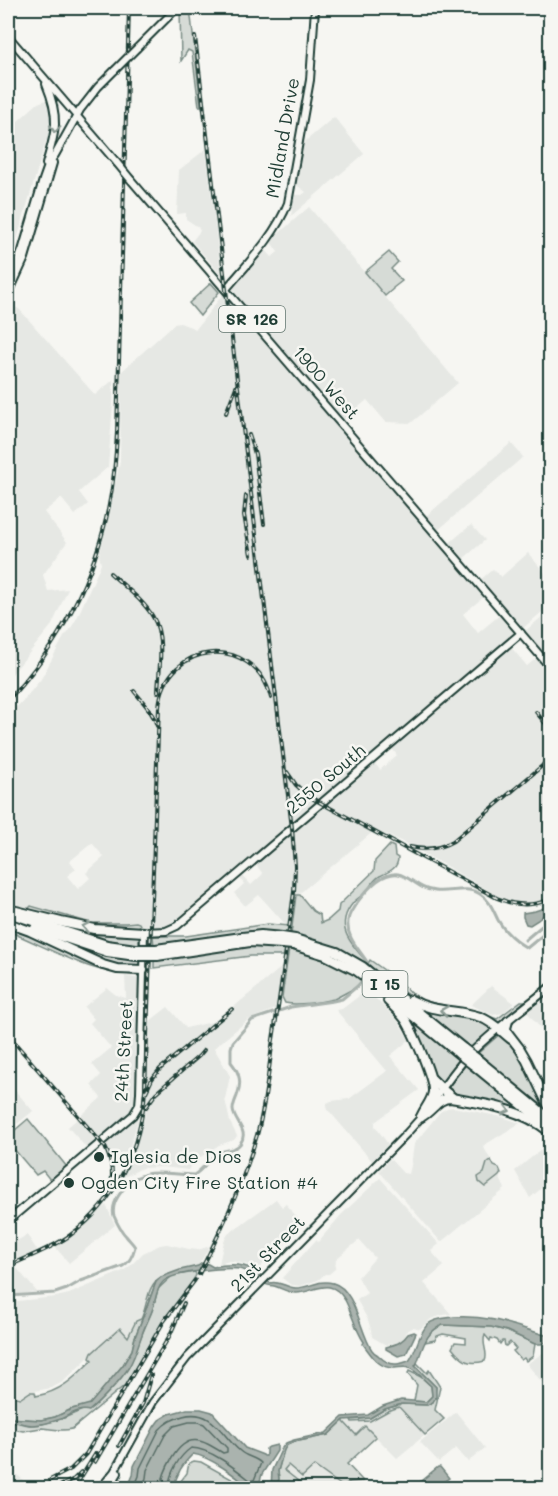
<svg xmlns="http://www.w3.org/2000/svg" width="558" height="1496" font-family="Mali,sans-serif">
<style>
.built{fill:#e6e8e4;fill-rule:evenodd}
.green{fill:#d6dbd6;stroke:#7a8c85;stroke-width:1.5}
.water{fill:#aab3ae;stroke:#72847d;stroke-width:1.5}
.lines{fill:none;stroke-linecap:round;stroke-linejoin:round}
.shore{stroke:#576c65;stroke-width:1.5}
.canal{stroke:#aab3ae;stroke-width:3}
.major-casing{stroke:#1f3d34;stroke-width:10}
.highway-casing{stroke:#1f3d34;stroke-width:12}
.major{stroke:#f6f6f2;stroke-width:6}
.highway{stroke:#f6f6f2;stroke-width:8}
.rail-casing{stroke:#1f3d34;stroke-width:4}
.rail{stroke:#f6f6f2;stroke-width:1.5;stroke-dasharray:4.5;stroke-linecap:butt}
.major-bridge-casing{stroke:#1f3d34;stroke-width:10;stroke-linecap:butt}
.highway-bridge-casing{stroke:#1f3d34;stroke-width:12;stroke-linecap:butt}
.major-bridge{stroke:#f6f6f2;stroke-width:6}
.highway-bridge{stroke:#f6f6f2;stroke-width:8}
.oneway{stroke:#8a9a93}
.poi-dot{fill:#1f3d34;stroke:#f6f6f2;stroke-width:2}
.labels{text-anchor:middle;stroke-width:5;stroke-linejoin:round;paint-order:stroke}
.shield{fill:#f6f6f2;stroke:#60746d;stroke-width:1.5}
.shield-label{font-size:16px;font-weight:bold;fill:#1f3d34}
.street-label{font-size:18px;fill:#1f3d34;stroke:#f6f6f2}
.poi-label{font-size:18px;fill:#1f3d34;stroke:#f6f6f2;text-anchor:start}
</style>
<rect width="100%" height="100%" fill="#f6f6f2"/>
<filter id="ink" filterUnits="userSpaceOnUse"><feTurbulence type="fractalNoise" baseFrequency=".0167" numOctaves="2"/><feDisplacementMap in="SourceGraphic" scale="12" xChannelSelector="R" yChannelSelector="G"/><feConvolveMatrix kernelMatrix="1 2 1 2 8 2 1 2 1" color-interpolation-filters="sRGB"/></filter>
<g filter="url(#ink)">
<g class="built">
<path d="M46 100 50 118V133L48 141H46L12 256 8 267V130L38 103Z"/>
<path d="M334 117 364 154 291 216 294 195H302L306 192 294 183 300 158 301 145Z"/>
<path d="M206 149 216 230 221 275 192 241 200 231 198 227 186 219V213L177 214 179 170Z"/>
<path d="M309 207 458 383 411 423 386 422 367 400 342 421 228 289 263 247 272 257 278 252 270 241Z"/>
<path d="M223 294 228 296 486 595 463 614 478 633 501 614 518 633 496 653 499 656 510 646 527 666 538 657 550 671V896L539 901 528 903 516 902 502 898 407 844 375 830 294 898 287 926 259 895 245 906 234 893 244 884 239 877 241 874 251 885 263 874 252 860 176 925 166 929 142 930 81 920 8 904V714L23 701 41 679 65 635 68 633 77 618 101 564 99 555 107 524 120 461 121 372 174 324 180 323 196 329ZM390 746 397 755 380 770 373 761ZM92 843 104 857 86 873 90 878 78 889 67 876 76 869 70 861Z"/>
<path d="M8 302 20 310 95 395 113 380V404L108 467 79 492 88 504 75 515 61 498 44 512 67 542 43 575 48 591 68 589 52 625 8 679Z"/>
<path d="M511 443 523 457 437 531 425 517Z"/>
<path d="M471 525 485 540 462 560 448 544Z"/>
<path d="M528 553 550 579V605L521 630 479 581 493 569 501 577Z"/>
<path d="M550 610V664L524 632Z"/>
<path d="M283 966 275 1009 248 1020 214 1048 230 1076 225 1099 230 1122 237 1136 234 1140 219 1145 193 1162 188 1170 163 1167 142 1168 124 1177 134 1155 145 1115 150 1021 168 1007 186 1028 212 1022 224 1015Z"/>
<path d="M125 976 141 979 137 1104 132 1113 89 1151 68 1127 101 1098 91 1085 101 1075 92 1064 111 1048 90 1023 94 1019 84 1007 107 988 116 995 126 998Z"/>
<path d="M491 986 514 1003 503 1013 493 1015 471 1005Z"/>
<path d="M367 990 398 1021 409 1040 390 1056 419 1090 375 1122V1126L388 1144 372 1161 330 1112 327 1110 326 1106 327 1103 331 1101 349 1099 387 1071 336 1010 342 1009Z"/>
<path d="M549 995 550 996V1025L543 1031 527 1012Z"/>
<path d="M12 1087 33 1111 17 1124 8 1112V1091Z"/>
<path d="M453 1107 502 1117 520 1123 483 1146 491 1160 487 1163 484 1173 486 1187 499 1176 505 1189 441 1242 379 1171 390 1159 403 1173 409 1174 411 1166 414 1144 440 1112 447 1108Z"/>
<path d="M134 1116 138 1120 128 1153 123 1167 118 1165 102 1144Z"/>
<path d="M549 1143 550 1144V1181L530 1198 515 1171Z"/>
<path d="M380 1178 439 1244 431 1251 444 1266 424 1283 451 1314 443 1315 431 1319 420 1329 414 1327 407 1331 404 1338 399 1342 386 1345 372 1337 371 1330 368 1320 357 1300 367 1293 358 1277 375 1258 359 1240 336 1259 335 1269 329 1274H325L318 1280 300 1286 291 1285 282 1278 316 1240 318 1242 341 1215Z"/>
<path d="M276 1199 282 1207 286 1204 304 1226 259 1268 237 1262 229 1261 219 1264 224 1241 228 1234Z"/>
<path d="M106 1205 115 1225 69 1263 55 1247 82 1229Z"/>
<path d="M27 1235 37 1250 8 1265V1246Z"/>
<path d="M167 1244 189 1249 198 1250 210 1246 198 1266 180 1270 161 1277 148 1295 145 1312 141 1320 136 1321 128 1338 120 1328 92 1353 90 1358 89 1357 63 1382 51 1388 30 1392 21 1398 14 1394 8 1399V1302L56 1297 69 1294 123 1271 130 1266 143 1253 160 1245Z"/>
<path d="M15 1266 37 1292 8 1295V1269Z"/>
<path d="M550 1348V1392L527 1364Z"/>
<path d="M400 1407 425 1435 397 1458 365 1426 356 1435 344 1422V1420H351L352 1422 370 1421 388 1411Z"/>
<path d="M456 1412 485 1448 468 1462 456 1448 439 1462 420 1442Z"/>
<path d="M288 1465 314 1466 342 1486 339 1488H307L284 1470Z"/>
<path d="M8 1467 15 1473 32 1488H8Z"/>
</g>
<g class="green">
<path d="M180 8H190L201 106H199L192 52 188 50 181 61Z"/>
<path d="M389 252 398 262 391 269 402 281 393 288V289L385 296 365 272Z"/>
<path d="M211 283 219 292 200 316 189 303Z"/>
<path d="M390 845 394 847 395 856 398 858C398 869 388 872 380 876 372 881 370 888 364 894 360 897 356 899 353 903 334 926 350 943 366 961L365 963C342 949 318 940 291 935L296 895H300L313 911 320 915 321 923 328 920 338 911 339 905 374 871 375 861Z"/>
<path d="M8 904 27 910 31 906 91 923H126L136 922 139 923 140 925 138 928 110 929 8 908Z"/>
<path d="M31 917 139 934V946L108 942Z"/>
<path d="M268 924 289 926 288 934 154 946 153 936H186Z"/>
<path d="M8 925 61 947 137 973 139 976C118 973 99 971 80 963 55 953 32 941 8 931Z"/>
<path d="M39 934C72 945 105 958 140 960L139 967 116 968Z"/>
<path d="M261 946 285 948 284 956H251L154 968V960C190 958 225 948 261 946Z"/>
<path d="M289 948C311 953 348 964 362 980L355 988C348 991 341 996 334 999 321 1002 297 1006 285 1003L282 997Z"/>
<path d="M370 960 391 975 410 992 424 1001 477 1012 497 1019 521 1001H525L502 1021 498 1022 483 1016 420 1002 398 989 367 965Z"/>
<path d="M391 1003 460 1059 440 1085 437 1084 414 1035Z"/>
<path d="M413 1003 468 1015 493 1028 469 1049Z"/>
<path d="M501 1033 517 1048 550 1111V1116L476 1055Z"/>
<path d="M466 1064 532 1118 458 1098 447 1089Z"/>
<path d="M28 1119 67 1167 51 1181 43 1171 36 1175 8 1142V1136Z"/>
<path d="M491 1160 494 1166 499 1168 501 1173 499 1176 485 1187 479 1182 478 1177 484 1173 487 1163Z"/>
<path d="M195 1272 196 1275 188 1290 164 1320 125 1385 72 1429C60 1432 55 1429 42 1428 35 1428 29 1431 23 1431 17 1430 13 1429 8 1430V1420L30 1425 42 1424 64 1418 97 1404 128 1368 153 1308 158 1289 172 1276Z"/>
<path d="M161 1277 156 1282 145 1312 135 1337 132 1350 123 1365 90 1405 72 1409 55 1417 41 1420 8 1418V1399L14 1394 16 1397 21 1398 30 1392H35L36 1396C61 1392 75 1377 92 1360L90 1358 92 1353 120 1328 128 1337 136 1321 141 1319C148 1305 146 1286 161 1277Z"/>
<path d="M443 1325 491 1327 507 1331 535 1344 533 1356 526 1361 524 1358 521 1360 513 1351 516 1349 510 1342 506 1346H505L504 1341H502L500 1344 497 1340 491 1338 490 1341 485 1335C481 1345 489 1352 485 1361 469 1365 463 1362 452 1348L455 1342 466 1343V1338L443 1334 437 1336 435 1340 425 1342C428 1334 434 1328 443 1325Z"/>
<path d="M417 1363 427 1373 429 1370 440 1387 435 1410 444 1419 425 1435 399 1407 388 1411 370 1421 352 1422 351 1420 370 1418 385 1409 402 1404 427 1405 433 1402 436 1387 415 1366Z"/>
<path d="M409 1371 421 1377 431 1386 432 1396 426 1402 414 1401 417 1385 408 1374Z"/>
<path d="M344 1420V1422L356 1435 365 1426 376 1437 347 1464 363 1481 350 1482 342 1486 314 1466 302 1477 288 1465 284 1470 307 1488H276L279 1479 278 1471 284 1449 287 1445 294 1442 328 1435Z"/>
<path d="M194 1461 201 1462 237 1482 243 1488H178L180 1482 187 1473 189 1463Z"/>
</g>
<g class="water">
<path d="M550 906V909L538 920 530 925 526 924 523 917V913L535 911Z"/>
<path d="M202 1263 208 1264 213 1267C227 1264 241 1263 254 1270 259 1273 264 1279 270 1283 280 1280 286 1288 296 1288 310 1288 318 1279 333 1283 356 1289 360 1333 372 1350 376 1355 375 1352 379 1356 384 1361 389 1364 395 1364 400 1364 405 1362 409 1361 417 1350 418 1334 428 1324 435 1318 446 1318 454 1317 491 1315 511 1325 545 1335L550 1332V1341L541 1344H535L507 1331 491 1327 443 1325C426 1331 423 1347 417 1363L415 1366 436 1387V1397L433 1402 427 1405 402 1404 385 1409 370 1418 344 1420 328 1435 294 1442 287 1445 284 1450 278 1471 279 1479 276 1488H271L272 1470 282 1448 286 1443 294 1440 326 1433 343 1417 368 1415 383 1406 401 1400 426 1402 432 1396 431 1386C425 1381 417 1371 409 1368 405 1366 399 1368 395 1368 379 1369 372 1356 363 1344L364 1342C355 1329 352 1313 345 1300 330 1275 315 1293 296 1293 288 1293 281 1288 274 1286 271 1285 268 1286 265 1284 256 1281 253 1272 243 1270 229 1266 172 1272 163 1282 156 1289 156 1299 153 1308 151 1315 147 1322 144 1329 139 1342 136 1355 129 1367 122 1379 100 1402 89 1411 79 1408 70 1415 61 1419 52 1422 41 1425 32 1425 24 1425 15 1422 8 1420V1418L41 1420 55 1417 72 1409 90 1404 123 1365 132 1350 135 1337 145 1312 156 1282 161 1277 180 1270 198 1266Z"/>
<path d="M414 1332 416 1333 406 1354 398 1356 386 1349V1347C396 1344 402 1343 408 1334Z"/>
<path d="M187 1409H201L212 1412 245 1448 263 1455 264 1456H266V1449L269 1447 277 1445V1451L262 1474 258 1488H248C238 1476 208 1456 193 1454 183 1463 176 1475 174 1488H129L128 1487 133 1475 134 1466 154 1427 159 1420 169 1414Z"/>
<path d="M438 1467H440L449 1478 434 1488H425L420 1483 421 1481Z"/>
</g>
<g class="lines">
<g class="shore">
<path d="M134 1488 139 1476 140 1468 159 1430C166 1422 173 1419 183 1416 213 1408 222 1436 240 1451 246 1457 255 1457 261 1463L254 1480 251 1481C236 1469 210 1448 191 1448 178 1457 170 1473 168 1488"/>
<path d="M142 1488 146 1478 147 1470 165 1435 174 1426 189 1422H199L204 1424 227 1448V1452L223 1453C201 1439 188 1432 172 1458 166 1468 162 1477 161 1488"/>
</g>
<g class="canal">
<path d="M525 940 550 919"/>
<path d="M367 962C359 949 346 938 348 921 348 911 368 888 377 881 382 877 391 873 398 874 410 876 419 890 435 891 450 893 467 885 480 894 490 900 493 910 498 920 504 931 516 942 527 948L550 929"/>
<path d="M8 1296 55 1293 67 1289 81 1281 123 1266C130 1262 133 1255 135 1247 132 1242 129 1240 126 1236 121 1231 117 1223 114 1216 112 1209 115 1201 119 1195 139 1163 164 1175 194 1175 204 1169 209 1158 218 1153 225 1149 235 1151 240 1144 250 1131 234 1122 233 1110 233 1105 235 1101 237 1096 242 1083 240 1073 231 1062V1048L233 1042 252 1020 291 1007 333 1001 342 999 361 983"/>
</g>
<g class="major-casing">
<g id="major">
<path d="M8 36 117 163"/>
<path d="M137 48 177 8"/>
<path d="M46 84C60 118 56 131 46 164"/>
<path d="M131 180 550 667"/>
<path d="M8 284 22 251 43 180 49 163 55 155 80 110 98 87 115 70"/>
<path d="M226 289C249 262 275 236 288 203L310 80 315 8"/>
<path d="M8 295 25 258 53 163"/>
<path d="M430 1106C442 1089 453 1072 467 1057 492 1031 523 1009 550 987"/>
<path d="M8 1221 133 1115 139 1105 140 1093 144 932 166 931 177 926 521 633"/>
<path d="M101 1488 114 1472 153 1402 187 1358 407 1133 424 1114"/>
<path d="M109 1488 118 1473"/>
</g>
</g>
<g class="highway-casing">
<g id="highway">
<path d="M8 909 61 922 94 929 144 932"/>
<path d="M14 915 107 945 136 949"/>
<path d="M8 923 30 931 103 965 117 969 143 970"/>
<path d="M35 928 107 952 136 956"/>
<path d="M295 939 337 952 363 967 464 1049"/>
<path d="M293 945 325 955 357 971 373 983 459 1054"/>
<path d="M156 949 242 937 261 935 282 937"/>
<path d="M157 956 250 942 282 944"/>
<path d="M411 1000C434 1013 457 1009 480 1017 493 1022 501 1031 511 1039"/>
<path d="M388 1001C395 1008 402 1014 407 1022 414 1034 434 1079 433 1092 432 1101 424 1109 421 1117"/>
<path d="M508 1021 506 1028 507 1032 520 1049 527 1061 550 1109"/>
<path d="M476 1058 550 1119"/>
<path d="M472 1064 543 1122"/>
<path d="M432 1079 442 1089 452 1097"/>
<path d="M421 1117C433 1111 437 1098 451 1098 486 1104 522 1109 550 1132"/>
</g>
</g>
<use href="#major" class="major"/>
<use href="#highway" class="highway"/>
<g class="rail-casing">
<g id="rail">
<path d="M195 37 292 828 295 866 294 892C287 944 280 995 272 1046 268 1076 265 1106 257 1135 243 1184 222 1229 199 1274"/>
<path d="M226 413 236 387"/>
<path d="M249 435 255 454 264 524"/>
<path d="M246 496 244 515 251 555"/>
<path d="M110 573C124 586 144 601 153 617 165 637 159 669 158 692"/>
<path d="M134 691C143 702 153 712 157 726"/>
<path d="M8 700C58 647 95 578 109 505 114 481 116 456 117 432L129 8"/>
<path d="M536 712 550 729"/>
<path d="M287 772 296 785 308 796 497 898C515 906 532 907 550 899"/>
<path d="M410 847C426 851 439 849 453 841L542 766 550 756"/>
<path d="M8 1035 105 1147C112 1161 114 1175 110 1190"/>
<path d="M146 1092 152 1079 160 1069 232 1009"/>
<path d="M146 1107 156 1093 199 1056 204 1050"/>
<path d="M8 1266C29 1257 50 1249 69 1236 117 1202 141 1147 145 1090L159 707C165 640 255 633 271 698"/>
<path d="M119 1446 143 1403 151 1375"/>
<path d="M95 1462 170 1335 184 1303"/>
<path d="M50 1480 71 1469 86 1454 164 1321 195 1280"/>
<path d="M8 1482 17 1488"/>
<path d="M78 1482 96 1453"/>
<path d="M56 1488 74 1479 81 1472"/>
</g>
</g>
<use href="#rail" class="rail"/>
<g class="major-bridge-casing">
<g id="major-bridge">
<path d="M115 70 137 48"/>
<path d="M117 163 131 180"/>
</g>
</g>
<g class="highway-bridge-casing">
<g id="highway-bridge">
<path d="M282 937 295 939"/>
<path d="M282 944 293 945"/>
<path d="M136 949H156"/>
<path d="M136 956H157"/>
<path d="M464 1049 476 1058"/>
<path d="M459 1054 472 1064"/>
</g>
</g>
<use href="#major-bridge" class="major-bridge"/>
<use href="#highway-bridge" class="highway-bridge"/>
</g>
<defs><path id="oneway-chevron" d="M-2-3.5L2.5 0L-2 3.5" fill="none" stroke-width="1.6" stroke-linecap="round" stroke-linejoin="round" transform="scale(1.5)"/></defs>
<g class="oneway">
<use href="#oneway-chevron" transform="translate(55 129) rotate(96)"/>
<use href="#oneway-chevron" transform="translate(86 927) rotate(-169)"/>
<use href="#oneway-chevron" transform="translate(444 1011) rotate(-171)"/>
<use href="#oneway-chevron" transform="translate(506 1110) rotate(15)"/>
</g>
</g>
<g class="poi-dot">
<circle cx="99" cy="1157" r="6"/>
<circle cx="69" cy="1183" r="6"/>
</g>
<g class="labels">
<g class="shield">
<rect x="219" y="306" width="66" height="26" rx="4.5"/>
<rect x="362.5" y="971" width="45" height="26" rx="4.5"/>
</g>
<g class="shield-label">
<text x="252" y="325">SR 126</text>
<text x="385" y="990">I 15</text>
</g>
<g class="street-label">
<text transform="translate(283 138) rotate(-80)" y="6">Midland Drive</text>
<text transform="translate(326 383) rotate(49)" y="6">1900 West</text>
<text transform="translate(326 779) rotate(-40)" y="6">2550 South</text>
<text transform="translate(124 1051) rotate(-87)" y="6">24th Street</text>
<text transform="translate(268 1254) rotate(-46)" y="6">21st Street</text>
</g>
<g class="poi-label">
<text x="111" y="1163">Iglesia de Dios</text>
<text x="81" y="1189">Ogden City Fire Station #4</text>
</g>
</g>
<rect width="558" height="1496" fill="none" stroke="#f6f6f2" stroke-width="30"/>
<rect x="15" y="15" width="528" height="1466" fill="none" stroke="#1f3d34" stroke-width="2" filter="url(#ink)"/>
</svg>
